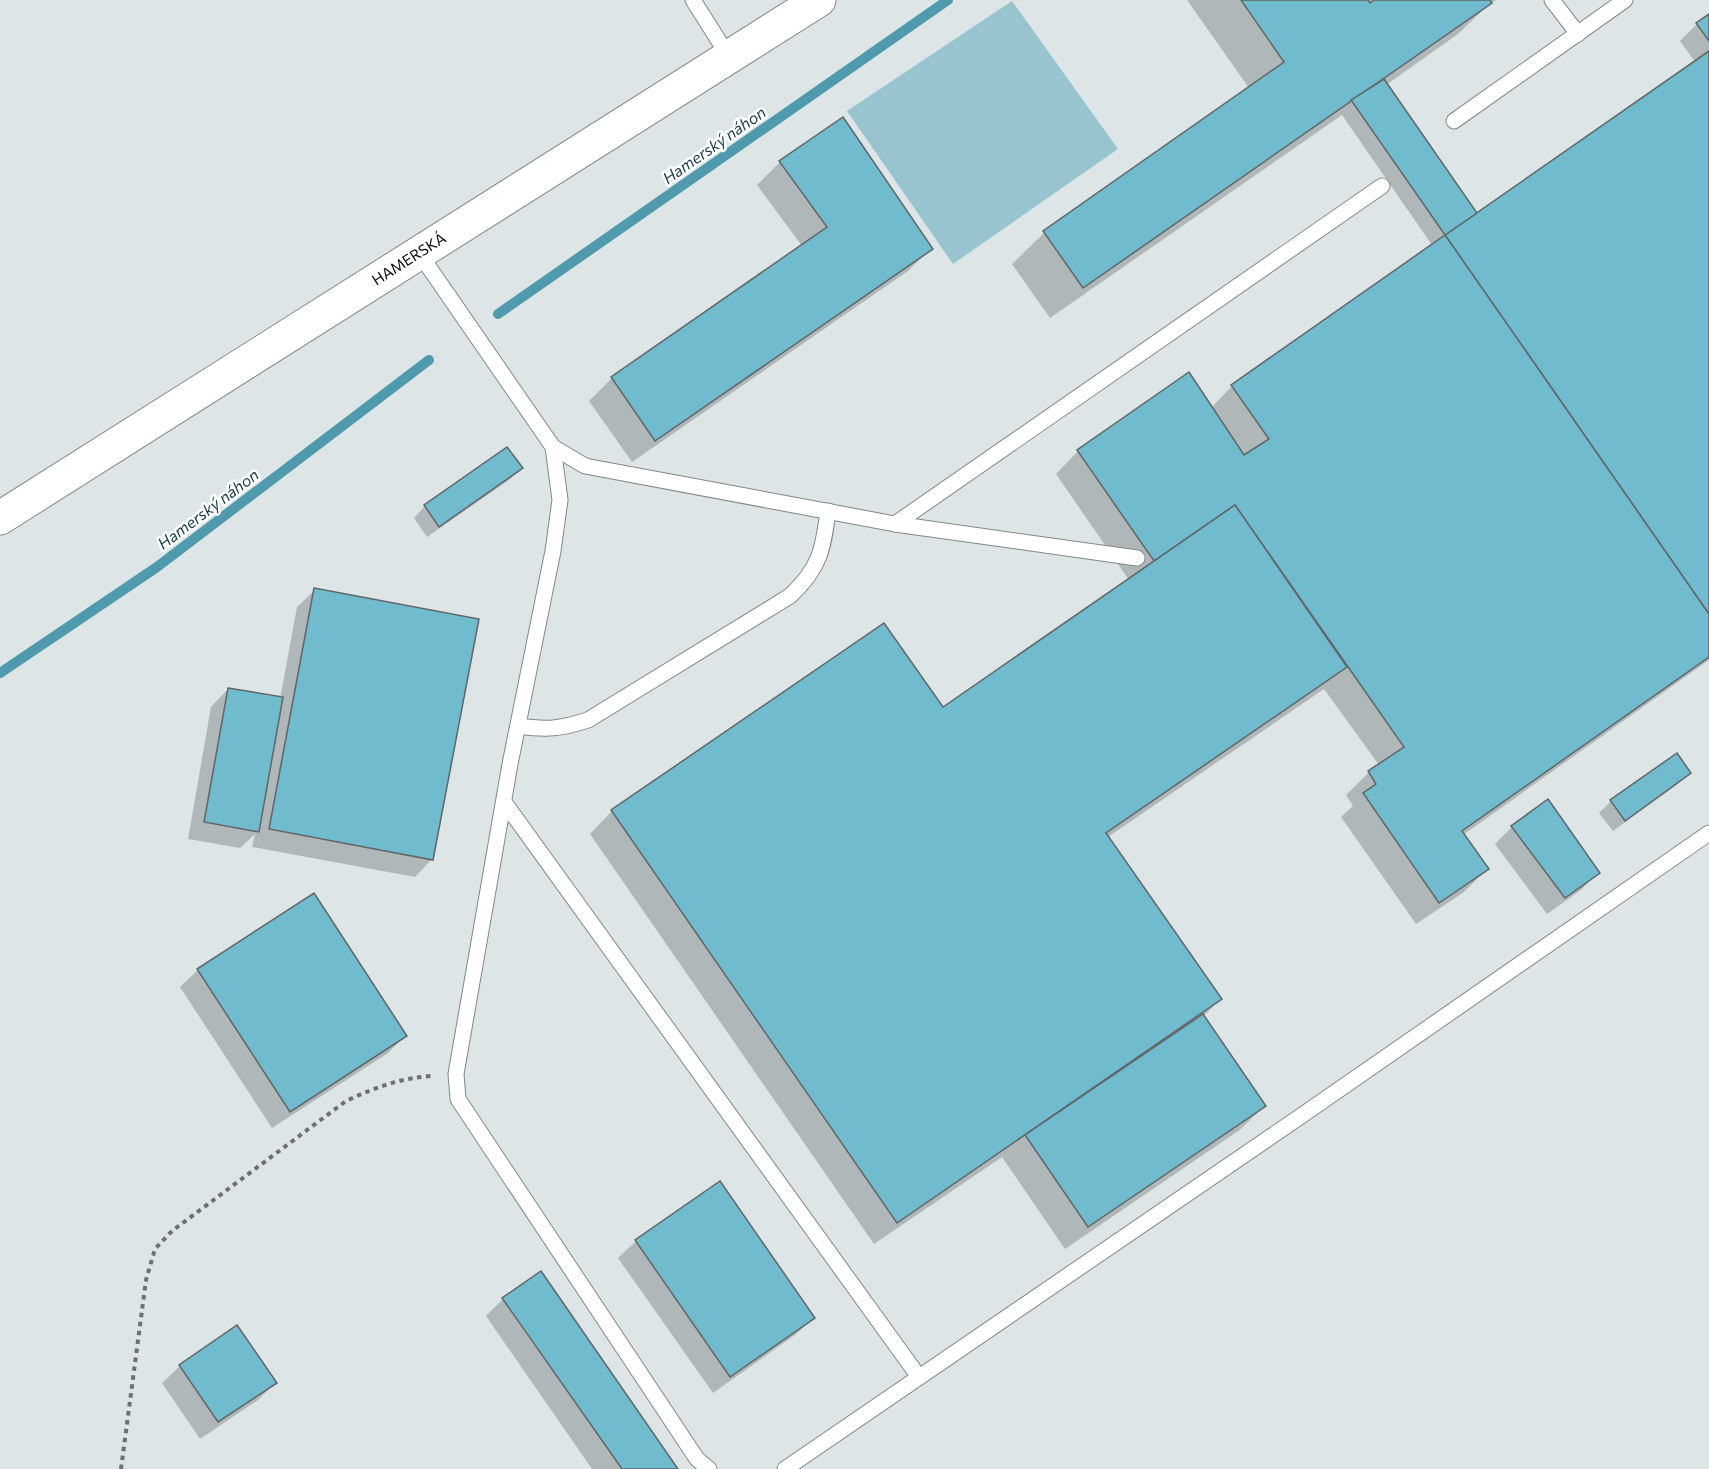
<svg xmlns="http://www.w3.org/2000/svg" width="1709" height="1469" font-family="Commissioner,sans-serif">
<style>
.park{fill:#97c4cf}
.shadow{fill:#0003}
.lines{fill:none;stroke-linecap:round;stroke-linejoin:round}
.stream{stroke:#4f9aac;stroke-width:10}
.building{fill:#70bbcd;stroke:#606668;stroke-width:1.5}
.service-casing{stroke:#81888a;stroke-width:17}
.tertiary-casing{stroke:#81888a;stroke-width:35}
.path{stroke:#6b7172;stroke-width:4;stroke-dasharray:4.5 4.5;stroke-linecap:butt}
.service{stroke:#fff;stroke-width:15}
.tertiary{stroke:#fff;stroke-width:33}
.labels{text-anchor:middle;stroke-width:5;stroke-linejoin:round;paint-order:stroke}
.street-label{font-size:15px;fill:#0a0d0e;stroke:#fff}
.water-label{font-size:16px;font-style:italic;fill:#1d4149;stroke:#fff}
</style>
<rect width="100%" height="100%" fill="#dde5e7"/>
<path class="park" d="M1012 1 1118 149 953 264 847 111Z"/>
<g class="shadow">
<path d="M1187 0H1496L1485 8 1458 34 1386 85 1476 215 1695 62 1680 41 1697 24 1709 16V660L1463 835 1487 869 1464 892 1416 924 1341 817 1353 806 1346 795 1369 772 1379 765 1324 689 1108 837 1220 999 1203 1017 1264 1106 1241 1129 1065 1249 1002 1157 874 1244 590 834 612 811 942 709 1129 580 1056 474 1078 451 1211 408 1232 386 1432 245 1342 115 1050 318 1012 264 1044 233 1249 88Z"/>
<path d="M842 119 931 248 908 271 632 462 589 401 612 378 802 246 757 185 780 162Z"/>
<path d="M521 468 509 480 427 537 414 518 425 506Z"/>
<path d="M315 590 432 859 415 877 252 847 255 834 240 848 188 839 211 707 228 689 280 699 297 607Z"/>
<path d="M1677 755 1689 773 1678 784 1613 831 1599 813 1611 801Z"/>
<path d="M1512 827 1598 872 1581 890 1547 914 1495 844Z"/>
<path d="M198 970 405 1036 388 1053 272 1128 180 987Z"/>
<path d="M720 1183 813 1318 795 1335 713 1393 618 1258 636 1241Z"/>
<path d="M503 1299 676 1469H592L486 1316Z"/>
<path d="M237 1327 275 1383 258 1400 200 1439 162 1383 180 1366Z"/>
</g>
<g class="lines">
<g class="stream">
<path d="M498 314 948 0"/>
<path d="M0 673 157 567 429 360"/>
</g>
</g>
<g class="building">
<path d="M1241 0H1368L1370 3 1374 0H1490L1492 3 1083 288 1043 231 1284 62Z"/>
<path d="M1709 14V41L1696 23Z"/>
<path d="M1709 51V614L1445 235Z"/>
<path d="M1384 79 1477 213 1445 235 1351 100Z"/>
<path d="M843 117 933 249 655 441 611 377 827 227 779 161Z"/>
<path d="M1445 235 1709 614V657L1462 831 1489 869 1439 903 1363 793 1376 784 1368 771 1404 747 1235 505 1154 561 1077 450 1189 372 1244 455 1269 439 1231 385Z"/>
<path d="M507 447 523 468 439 527 424 505Z"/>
<path d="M1235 505 1347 667 1106 833 1222 999 897 1223 611 810 884 623 943 707Z"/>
<path d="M314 588 479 619 433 860 269 829Z"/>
<path d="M228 688 283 697 259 832 204 822Z"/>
<path d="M1677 753 1691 773 1625 821 1610 800Z"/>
<path d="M1548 799 1600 873 1565 898 1511 826Z"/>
<path d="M314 893 407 1036 290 1112 197 969Z"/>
<path d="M1203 1014 1266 1106 1088 1227 1025 1135Z"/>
<path d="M720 1181 815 1318 730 1377 635 1240Z"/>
<path d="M541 1271 678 1469H622L502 1298Z"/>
<path d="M237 1325 277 1383 218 1422 179 1365Z"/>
</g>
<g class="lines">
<g class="service-casing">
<g id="service">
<path d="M693 0 729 57"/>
<path d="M1552 0 1578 34"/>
<path d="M1454 121 1625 0"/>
<path d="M419 253 553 447 585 466 895 524 1137 558"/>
<path d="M553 447 560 500 553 551 510 764 456 1074 458 1099 697 1459 709 1469"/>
<path d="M895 524 1382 186"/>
<path d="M518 726C547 730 560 729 588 720L790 596C820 568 823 550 828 511"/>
<path d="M504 802 919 1377"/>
<path d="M785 1469 1301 1116 1709 833"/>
</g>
</g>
<g class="tertiary-casing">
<g id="tertiary">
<path id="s1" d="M0 518 819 0"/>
</g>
</g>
<path class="path" d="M121 1469 146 1280 155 1249 172 1231 346 1101C374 1088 400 1078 431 1076"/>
<use href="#service" class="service"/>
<use href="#tertiary" class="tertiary"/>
</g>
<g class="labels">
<g class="street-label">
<text dy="5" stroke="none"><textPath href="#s1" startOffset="484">HAMERSKÁ</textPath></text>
</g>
<g class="water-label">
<text transform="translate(714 145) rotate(-35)" y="6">Hamerský náhon</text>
<text transform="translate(208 509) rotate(-37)" y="6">Hamerský náhon</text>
</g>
</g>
</svg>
